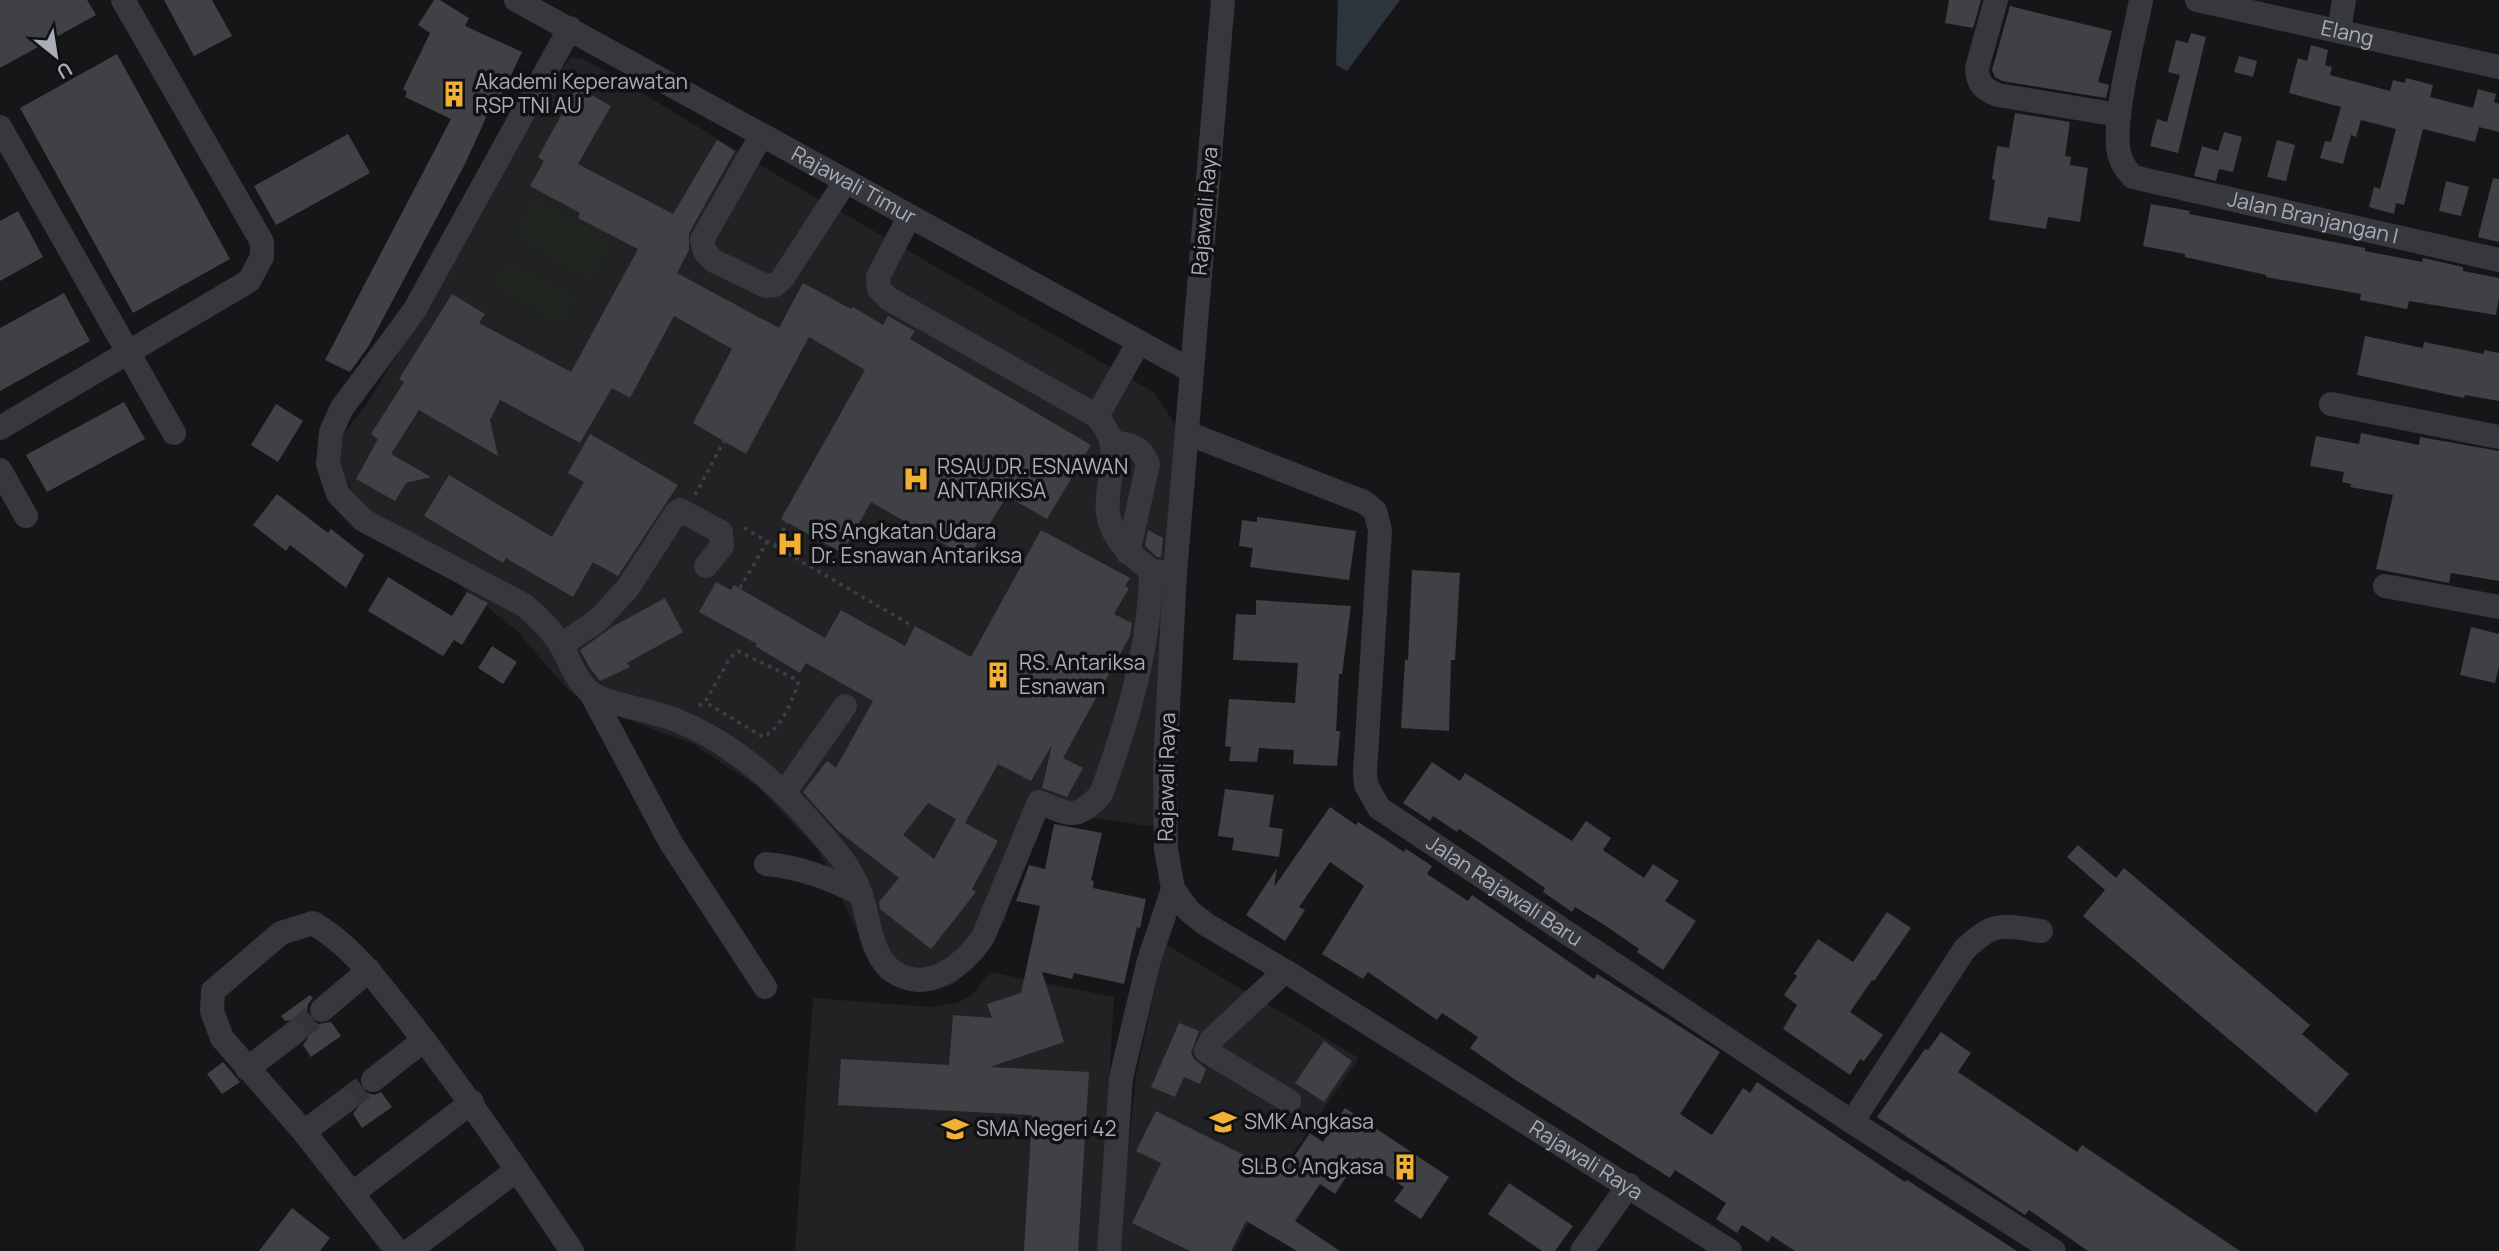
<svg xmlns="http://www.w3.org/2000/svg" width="2499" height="1251" font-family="Manrope,sans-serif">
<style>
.built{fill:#222225}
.green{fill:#1e261f}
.water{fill:#2c353c}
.building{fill:#404145;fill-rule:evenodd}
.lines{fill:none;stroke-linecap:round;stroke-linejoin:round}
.minor-tunnel{stroke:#333438;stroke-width:24;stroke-dasharray:24 12;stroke-linecap:butt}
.path{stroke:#3d3f44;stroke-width:3.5;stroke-dasharray:3.5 5;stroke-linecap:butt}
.minor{stroke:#37383d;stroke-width:24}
.labels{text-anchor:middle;stroke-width:7;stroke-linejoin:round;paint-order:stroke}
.street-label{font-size:21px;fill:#a8adb8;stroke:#111113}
.poi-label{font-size:21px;fill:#a8adb8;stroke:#111113;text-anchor:start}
</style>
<rect width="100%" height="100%" fill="#161618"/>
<g class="built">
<path d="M571 57 583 59 629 85 782 178 1155 393 1179 431 1155 827 1049 811 1022 860 1004 922 980 961 953 985 917 992 880 978 819 851 758 787 693 744 591 706 567 689 516 630 361 507 340 469 339 440 367 404 452 264 543 92Z"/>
<path d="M1165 944 1359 1058 1280 1172 1275 1170 1234 1251H1118L1136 1076Z"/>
<path d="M990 972 1114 997 1099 1251H795L813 998 931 1007 957 1003 972 995Z"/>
</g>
<g class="green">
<path d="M536 197 612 244 589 281 513 234Z"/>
<path d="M507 259 576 296 560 324 492 286Z"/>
</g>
<path class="water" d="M1338 0H1400L1347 71 1336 65Z"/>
<g class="building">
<path d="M0 0H87L96 15 0 68Z"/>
<path d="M164 0H212L232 36 194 56Z"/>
<path d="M434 0H440L469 18 465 26 522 52 493 113 489 111 465 164 368 347 350 372 325 360 451 119 405 97 407 92 403 89 430 33 418 25Z"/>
<path d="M1949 0H1981L1973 28 1945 23Z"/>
<path d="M2010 6 2112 31 2098 82 2109 85 2106 98 2002 81 1995 77 1992 70Z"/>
<path d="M2191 33 2206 37 2178 153 2150 146 2157 119 2167 122 2180 75 2168 72 2176 40 2188 43Z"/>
<path d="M2311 45 2328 50 2325 65 2332 67 2330 75 2390 91 2393 80 2405 83 2406 78 2433 85 2430 97 2473 108 2478 89 2496 94 2494 102 2499 104V132L2479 127 2475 142 2423 129 2404 205 2396 203 2394 214 2369 207 2374 187 2380 189 2396 129 2361 120 2356 137 2351 135 2343 164 2320 158 2325 141 2331 142 2341 107 2289 93 2298 58 2307 61Z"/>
<path d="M117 54 230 259 133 313 20 108Z"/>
<path d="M2239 56 2257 61 2253 77 2234 72Z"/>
<path d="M577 87 611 106 578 164 673 214 717 140 735 151 689 233V250L677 273 779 328 803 283 851 309 853 307 883 325 888 316 915 331 910 339 1091 445 1047 519 1007 496 968 558 871 502 842 553 781 519 865 370 809 337 746 454 693 423 732 349 674 316 630 398 612 388 580 443 500 400 490 420 498 456 419 410 391 454 431 477 406 483 395 501 356 479 378 439 371 434 404 382 399 379 452 294 485 314 479 323 571 372 638 249 578 218 580 213 530 186 544 161 538 157Z"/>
<path d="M2015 113 2070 122 2065 156 2071 157 2070 165 2088 168 2080 222 2048 217 2046 229 1989 220 1995 180 1992 179 1997 146 2009 148Z"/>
<path d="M2224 132 2242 137 2233 172 2219 169 2216 181 2194 176 2202 146 2218 151Z"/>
<path d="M348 134 370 173 276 225 254 186Z"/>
<path d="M2277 140 2295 145 2286 181 2267 177Z"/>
<path d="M2493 178 2499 179V242L2478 237Z"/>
<path d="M2446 181 2469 187 2461 216 2439 211Z"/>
<path d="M2151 204 2190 211 2189 214 2365 248V251L2422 262 2423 258 2463 267V271L2499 278V298L2496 315 2409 301 2407 309 2360 300 2361 294 2266 277V275L2185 257V254L2143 246Z"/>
<path d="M18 211 43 257 0 281V221Z"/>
<path d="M64 293 90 341 0 391V328Z"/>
<path d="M2365 336 2423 348 2424 342 2484 354V350L2499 353V401L2465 395 2464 398 2357 375Z"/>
<path d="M124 402 145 439 47 492 26 455Z"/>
<path d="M276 404 303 421 278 462 251 445Z"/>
<path d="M2361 433 2419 445 2420 437 2499 451V581L2451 573 2449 583 2376 569 2393 495 2350 487 2351 484 2342 482 2344 472 2310 466 2316 436 2359 444Z"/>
<path d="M590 434 678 485 618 576 593 562 573 597 506 558 503 563 424 516 449 475 552 537 584 482 568 473Z"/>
<path d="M277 494 328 533 331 529 364 555 346 588 290 545 286 551 253 525Z"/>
<path d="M1257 517 1356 531 1349 580 1250 567 1253 548 1239 546 1242 520 1257 522Z"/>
<path d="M1041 530 1130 578 1125 586 1129 588 1114 614 1132 623 1130 636 1063 758 1083 768 1067 797 1042 788 1052 745 1031 781 998 764 965 823 998 841 972 889 976 892 931 949 880 909 879 902 899 878 837 830 803 792 827 761 836 768 873 701 806 663 800 673 755 646 757 644 699 612 716 582 731 590 734 585 825 638 841 610 905 646 915 626 971 657ZM928 803 956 819 934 859 903 835Z"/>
<path d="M1148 530 1163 538 1161 557H1157L1145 546Z"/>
<path d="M1412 570 1460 573 1455 660H1451L1449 731 1401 728 1405 660H1408Z"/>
<path d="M388 577 452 616 467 592 488 603 462 645 454 640 443 656 368 611Z"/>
<path d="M665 598 683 632 627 663 630 667 600 681 590 668 580 650 612 627Z"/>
<path d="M1256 600 1351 606 1342 674H1339L1336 731H1340L1337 766 1293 764 1294 750 1259 748 1257 762 1229 761 1231 747 1225 746 1229 699 1295 703 1298 663 1233 660 1236 614 1256 615Z"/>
<path d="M2471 627 2499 634V666L2495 683 2460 675Z"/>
<path d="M492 646 517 662 503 684 478 668Z"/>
<path d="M1432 762 1460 781 1465 773 1572 841 1586 821 1611 838 1603 850 1644 878 1653 864 1679 881 1665 901 1696 921 1663 970 1637 952 1639 949 1606 926 1575 907 1572 912 1543 892 1545 888 1483 845 1459 829 1457 832 1433 816 1430 821 1403 803Z"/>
<path d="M1225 789 1274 795 1269 827 1283 829 1279 857 1232 850 1234 838 1218 836Z"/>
<path d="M1330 807 1356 825 1358 822 1380 836 1404 852 1406 849 1432 866 1427 874 1468 901 1472 895 1594 979 1597 974 1720 1052 1680 1114 1712 1135 1743 1088 1750 1093 1757 1082 1905 1182 1907 1180 2017 1251H1795L1772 1236 1768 1242 1742 1225 1737 1233 1716 1219 1726 1203 1675 1170 1670 1178 1514 1079 1470 1048 1478 1037 1442 1013 1437 1020 1368 972 1363 979 1322 954 1364 886 1330 862 1299 907 1305 910 1285 941 1246 915 1277 868 1274 887Z"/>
<path d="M1054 824 1102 833 1091 880 1094 881 1093 888 1146 899 1140 928 1137 927 1124 984 1074 973 1072 979 1042 972 1064 1042 990 1067 1089 1072 1078 1251H1024L1032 1115 838 1105 841 1059 949 1065 953 1015 992 1018 987 1004 1021 993 1040 906 1016 901 1029 865 1045 869Z"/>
<path d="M2078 845 2116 878 2124 868 2310 1025 2302 1034 2349 1074 2316 1113 2083 916 2105 890 2067 857Z"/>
<path d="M1887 912 1911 928 1874 981 1872 980 1850 1012 1883 1035 1864 1061 1860 1059 1850 1075 1783 1029 1797 1005 1784 995 1797 976 1794 974 1818 939 1853 962Z"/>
<path d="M310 995 313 998 308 1004 307 1012 310 1019 318 1024 331 1022 341 1036 311 1057 303 1045 308 1038 306 1025 299 1019 285 1021 281 1016Z"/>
<path d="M1179 1023 1199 1031 1191 1053 1194 1059 1206 1069 1200 1084 1184 1077 1175 1097 1151 1087Z"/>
<path d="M1941 1032 1971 1053 1958 1072 2077 1152 2082 1145 2240 1251H2088L2029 1210 2025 1215 1877 1117 1925 1049 1928 1050Z"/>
<path d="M1324 1041 1352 1061 1324 1102 1295 1083Z"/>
<path d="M223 1062 240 1082 222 1094 207 1074Z"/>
<path d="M358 1082 361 1089 367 1093 374 1095 381 1092 392 1107 362 1128 353 1114 358 1107 359 1100 355 1093 350 1088Z"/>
<path d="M1345 1108 1449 1177 1421 1219 1394 1201 1404 1187 1359 1157 1335 1194 1320 1184 1295 1221 1340 1251H1297L1246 1221 1231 1251H1190L1132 1223 1161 1163 1136 1151 1156 1111 1282 1174 1310 1133 1323 1142Z"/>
<path d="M1509 1183 1573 1226 1555 1251H1542L1488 1214Z"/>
<path d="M292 1208 330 1238 320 1251H259Z"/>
</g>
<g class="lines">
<g class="minor-tunnel">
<path d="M294 1033 322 1010"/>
<path d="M344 1102 373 1080"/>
</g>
<g class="path">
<path d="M695 495 724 441"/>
<path d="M744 528 909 624"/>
<path d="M775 546 787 522"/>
<path d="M740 588 767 542"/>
<path d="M699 706 705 702 730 658 738 651 797 680 798 683C793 700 780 730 763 737L705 702"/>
</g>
<g class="minor">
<path id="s1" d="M516 0 1192 371"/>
<path id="s2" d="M1223 0 1175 573 1165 766 1166 849 1173 889 1189 911 1207 925 1285 971 1730 1251"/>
<path d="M1996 0 1977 68C1977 83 1984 90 1998 95L2119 115"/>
<path id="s3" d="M2141 0C2134 38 2112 119 2119 153 2121 163 2126 170 2133 177L2499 260"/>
<path id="s4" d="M2197 0 2499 67"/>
<path d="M570 28 414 311 342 408 331 432 328 464 338 494 363 520 524 605C538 617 550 628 560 644 570 660 575 680 591 693 602 703 658 712 676 720 744 748 793 798 838 854 848 866 856 880 861 895 870 920 870 956 894 972 928 994 964 965 983 937L1039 802C1070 815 1076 821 1101 794 1127 724 1150 647 1151 571L1175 573"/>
<path d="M2339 31 2344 0"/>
<path d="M0 127 174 433"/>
<path d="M761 136 702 240 705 252 714 261 766 286 775 285 782 279 845 182"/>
<path d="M909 217 878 277 879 289 889 299 1097 416C1103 424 1108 431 1111 440 1118 470 1098 502 1114 532 1123 549 1137 559 1151 571"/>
<path d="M2331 404 2499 437"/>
<path d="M1097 416 1139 342"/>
<path d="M0 428 249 281 262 257V242L123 0"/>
<path id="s5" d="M1187 433 1364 502 1375 511 1380 530 1365 772 1366 785 1379 808 1852 1122 2054 1251"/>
<path d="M1111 442C1129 444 1142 446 1148 464L1128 553"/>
<path d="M0 470 26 516"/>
<path d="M2385 586 2499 607"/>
<path d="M561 645 597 621 627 589 676 513 680 510 721 532 722 546 706 566"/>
<path d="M592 695 671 843 765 987"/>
<path d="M785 792 845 706"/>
<path d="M766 864C801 867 830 879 861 894"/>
<path d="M1285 971 1211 1040 1206 1051 1289 1101"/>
<path d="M322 1010 369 970"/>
<path d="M247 1069 294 1033"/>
<path d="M373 1080 424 1040"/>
<path d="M1852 1122 1964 950C1994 921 2001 925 2041 931"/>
<path d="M304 1132 344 1102"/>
<path d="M353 1193 472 1102"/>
<path d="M397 1251 304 1132 222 1038 212 1011 213 991 281 933 313 923C353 946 381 986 409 1021 467 1095 519 1173 572 1251"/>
<path d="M409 1251 517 1170"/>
<path d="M1109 1251 1121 1078 1149 960 1173 889"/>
<path d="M1582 1251 1629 1185"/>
</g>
</g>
<defs>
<g id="building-bare" transform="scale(2.1)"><path d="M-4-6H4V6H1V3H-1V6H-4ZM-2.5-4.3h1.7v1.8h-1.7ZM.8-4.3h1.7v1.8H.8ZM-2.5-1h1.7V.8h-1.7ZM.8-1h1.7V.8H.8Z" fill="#f2b134" stroke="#111113" stroke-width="2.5" paint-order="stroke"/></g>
<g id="hospital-bare" transform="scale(2.1)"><path d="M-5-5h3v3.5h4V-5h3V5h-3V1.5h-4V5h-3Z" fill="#f2b134" stroke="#111113" stroke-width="2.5" paint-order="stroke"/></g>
<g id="school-bare" transform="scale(2.1)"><path d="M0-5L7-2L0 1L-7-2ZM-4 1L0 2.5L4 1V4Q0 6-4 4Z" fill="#f2b134" stroke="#111113" stroke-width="2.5" paint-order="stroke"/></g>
</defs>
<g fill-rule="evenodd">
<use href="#building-bare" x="454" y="94"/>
<use href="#hospital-bare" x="916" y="479"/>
<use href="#hospital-bare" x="790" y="544"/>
<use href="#building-bare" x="998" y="675"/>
<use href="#school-bare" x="1223" y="1122"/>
<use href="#school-bare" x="955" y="1129"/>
<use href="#building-bare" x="1405" y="1167"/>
</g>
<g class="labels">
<g class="street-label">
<text dy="7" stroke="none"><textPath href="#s4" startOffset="154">Elang</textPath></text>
<text dy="7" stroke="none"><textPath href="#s1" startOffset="385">Rajawali Timur</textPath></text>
<text transform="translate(1205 211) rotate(-85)" y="7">Rajawali Raya</text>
<text dy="7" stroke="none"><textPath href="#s3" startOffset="368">Jalan Branjangan I</textPath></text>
<text transform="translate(1167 777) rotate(-89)" y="7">Rajawali Raya</text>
<text dy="7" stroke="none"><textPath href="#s5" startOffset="656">Jalan Rajawali Baru</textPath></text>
<text dy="7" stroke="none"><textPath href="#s2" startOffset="1388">Rajawali Raya</textPath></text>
</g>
<g class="poi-label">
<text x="475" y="89">Akademi Keperawatan<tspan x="475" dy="24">RSP TNI AU</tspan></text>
<text x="937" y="474">RSAU DR. ESNAWAN<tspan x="937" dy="24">ANTARIKSA</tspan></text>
<text x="811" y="539">RS Angkatan Udara<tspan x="811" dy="24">Dr. Esnawan Antariksa</tspan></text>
<text x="1019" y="670">RS. Antariksa<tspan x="1019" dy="24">Esnawan</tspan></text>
<text x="1244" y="1129">SMK Angkasa</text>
<text x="976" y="1136">SMA Negeri 42</text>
<text x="1384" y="1174" text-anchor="end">SLB C Angkasa</text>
</g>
</g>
<g transform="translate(56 56) rotate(150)" stroke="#111113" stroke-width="5" paint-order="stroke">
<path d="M0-5L12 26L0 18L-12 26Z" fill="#a8adb8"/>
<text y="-10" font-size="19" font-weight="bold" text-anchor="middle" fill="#a8adb8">U</text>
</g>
</svg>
